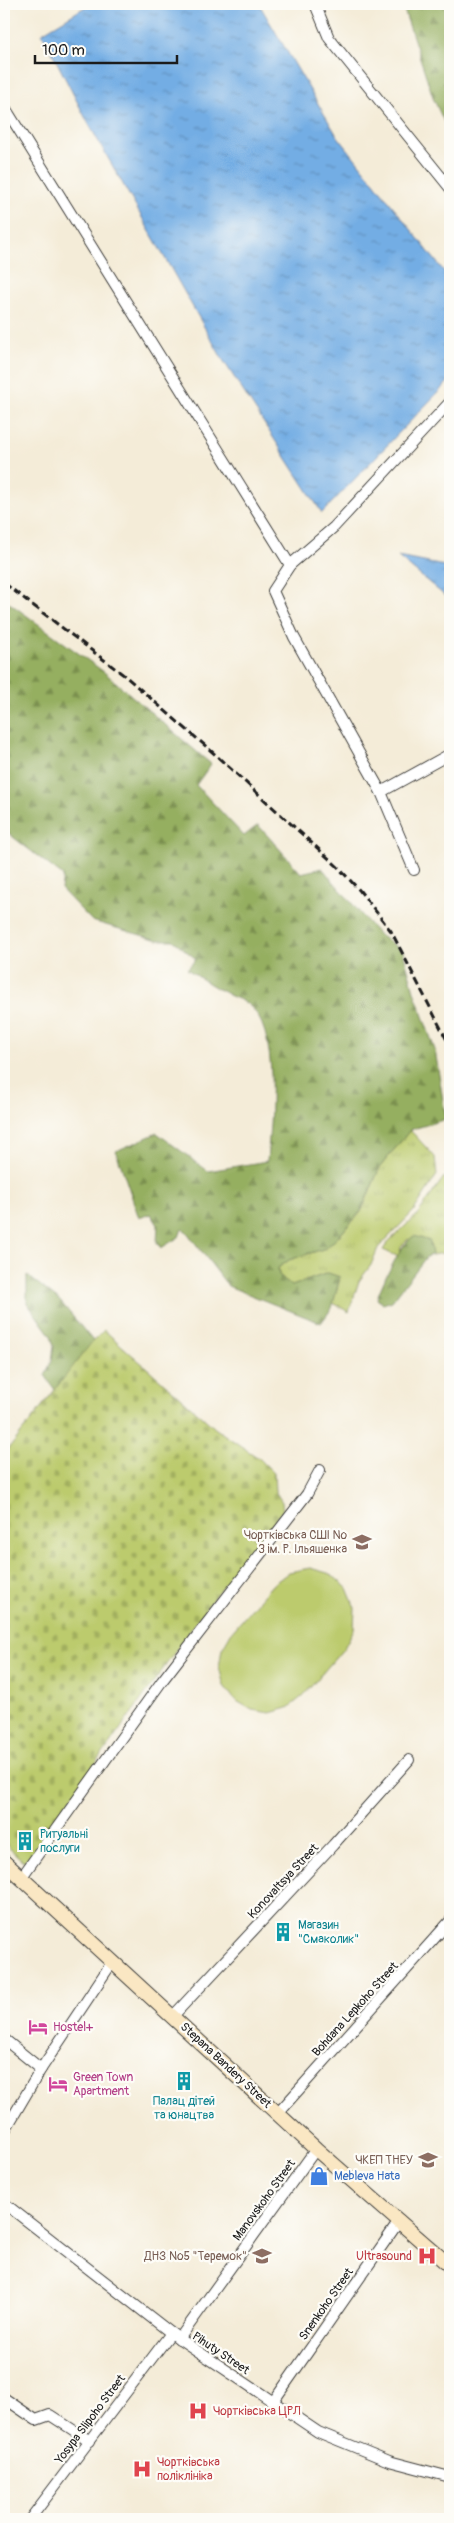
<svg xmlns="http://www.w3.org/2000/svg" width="454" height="2523" font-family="Pangolin,sans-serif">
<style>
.grass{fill:url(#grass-tufts);stroke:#6c7444}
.forest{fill:url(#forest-firs);stroke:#58663e}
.cemetery{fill:url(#cemetery-stones);stroke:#6c7444}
.pitch{fill:#bccb6d;stroke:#6c7444}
.water{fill:url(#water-ripples);stroke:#486480}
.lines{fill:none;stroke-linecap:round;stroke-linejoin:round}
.street-casing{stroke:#3c3b38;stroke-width:12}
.secondary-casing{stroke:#3c3b38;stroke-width:16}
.street{stroke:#fff;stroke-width:10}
.secondary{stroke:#fae7c3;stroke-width:14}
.rail{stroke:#1c1c1c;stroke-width:3;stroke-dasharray:8 4;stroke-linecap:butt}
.labels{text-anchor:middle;stroke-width:4.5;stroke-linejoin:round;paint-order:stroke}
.education-label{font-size:12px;fill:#785e54;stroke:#fdfcf7;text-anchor:end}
.culture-label{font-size:12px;fill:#0d838f;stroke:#fdfcf7;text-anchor:start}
.street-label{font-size:12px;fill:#1c1c1c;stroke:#fdfcf7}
.hotel-label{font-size:12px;fill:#b23c85;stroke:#fdfcf7;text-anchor:start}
.shop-label{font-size:12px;fill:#366cbe;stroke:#fdfcf7;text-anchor:start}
.health-label{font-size:12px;fill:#be3a42;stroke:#fdfcf7;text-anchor:start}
</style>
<defs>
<pattern id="grass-tufts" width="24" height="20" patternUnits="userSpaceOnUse" patternTransform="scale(1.25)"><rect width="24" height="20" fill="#bccb6d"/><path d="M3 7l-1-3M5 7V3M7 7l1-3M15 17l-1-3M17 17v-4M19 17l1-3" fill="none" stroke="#a1ae5e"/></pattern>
<pattern id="forest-firs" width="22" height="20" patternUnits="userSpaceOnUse" patternTransform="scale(1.25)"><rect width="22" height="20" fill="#95af60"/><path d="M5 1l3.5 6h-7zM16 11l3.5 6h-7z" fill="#798e4e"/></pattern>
<pattern id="cemetery-stones" width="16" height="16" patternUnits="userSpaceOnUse" patternTransform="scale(1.25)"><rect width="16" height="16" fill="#bccb6d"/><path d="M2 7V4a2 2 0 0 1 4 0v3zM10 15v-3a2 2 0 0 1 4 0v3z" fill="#a1ae5e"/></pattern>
<pattern id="water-ripples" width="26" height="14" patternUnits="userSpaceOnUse" patternTransform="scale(1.25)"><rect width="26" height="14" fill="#73ade4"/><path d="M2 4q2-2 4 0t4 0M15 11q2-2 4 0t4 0" fill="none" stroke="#5e8cb8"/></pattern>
</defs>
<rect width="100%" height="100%" fill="#fdfcf7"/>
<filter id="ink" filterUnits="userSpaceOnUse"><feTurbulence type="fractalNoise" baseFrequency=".02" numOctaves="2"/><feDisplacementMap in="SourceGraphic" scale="10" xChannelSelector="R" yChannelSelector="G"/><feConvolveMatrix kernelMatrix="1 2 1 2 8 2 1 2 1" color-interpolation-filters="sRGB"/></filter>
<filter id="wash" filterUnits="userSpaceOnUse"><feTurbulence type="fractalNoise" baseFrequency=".0096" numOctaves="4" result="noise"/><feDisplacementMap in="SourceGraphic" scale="20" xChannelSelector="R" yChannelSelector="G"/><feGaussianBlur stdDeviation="1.12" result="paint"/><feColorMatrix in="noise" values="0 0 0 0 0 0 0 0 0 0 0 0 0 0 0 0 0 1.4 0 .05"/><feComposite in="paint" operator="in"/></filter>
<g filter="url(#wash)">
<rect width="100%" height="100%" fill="#f4ecd8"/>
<g class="grass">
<path d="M410 1130 435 1157 437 1175 413 1212 378 1248 371 1265 359 1281 349 1312 333 1303 340 1277 328 1273 292 1286 279 1275 278 1268 289 1260 326 1248 337 1238 361 1212 380 1167Z"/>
<path d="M444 1177 450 1182V1252L432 1255 408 1239 401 1247 399 1257 383 1250 388 1242 417 1215Z"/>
</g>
<g class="forest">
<path d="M402 4H450V135L434 100Z"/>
<path d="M4 599 104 672 211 764 196 785 244 836 258 825 301 873 322 868 378 934 403 951 414 991 435 1050 446 1119 410 1130 380 1167 361 1211 337 1238 326 1248 289 1260 278 1268 279 1275 292 1286 328 1273 340 1277 332 1308 321 1323 228 1286 186 1231 182 1229 179 1237 161 1248 157 1243 158 1225 151 1214 139 1218 116 1151 157 1133 208 1171 267 1161C270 1124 282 1026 246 1003 241 999 234 998 229 995 214 987 200 978 187 969L196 959 173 940H158L92 921 61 889 63 876 4 830Z"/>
<path d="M414 1236 430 1241 432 1255 427 1256 392 1301 383 1304 377 1299C380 1286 403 1241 414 1236Z"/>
<path d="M27 1275 60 1301 93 1341 84 1375 55 1390 45 1375 52 1360 54 1346 51 1336 27 1303Z"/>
</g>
<path class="cemetery" d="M104 1330 216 1429 260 1459 274 1473 275 1491 282 1502 283 1510 215 1596 25 1863 4 1843V1455L92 1342Z"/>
<path class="pitch" d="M310 1568 331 1574 347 1588 355 1608 354 1629 344 1648 303 1696 288 1708 270 1713 252 1710 235 1700 224 1686 219 1667 222 1649 231 1633 272 1585 289 1572Z"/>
<g class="water">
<path d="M90 4H259L336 134 450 279V380L322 513 223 360 87 121 42 33Z"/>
<path d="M398 557 450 567V600Z"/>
</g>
</g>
<g filter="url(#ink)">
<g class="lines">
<g class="street-casing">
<g id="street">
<path d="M315 4 329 38 450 188"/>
<path d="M4 106 290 565"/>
<path d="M381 792 294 637 273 591 290 565 334 527 450 402"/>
<path d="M414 870 381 792 450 754"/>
<path d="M21 1878 162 1681 307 1494 320 1470"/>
<path d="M173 2016 333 1845 409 1760"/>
<path d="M4 2039 41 2069"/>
<path d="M278 2113 450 1921"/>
<path d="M4 2132 41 2069 113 1961"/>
<path d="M4 2203 171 2333 318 2432 389 2461 450 2477"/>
<path d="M179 2339 316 2149"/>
<path d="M4 2398 36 2420 50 2415 90 2441"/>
<path d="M273 2402 400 2220"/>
<path d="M30 2519 171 2333"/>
</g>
</g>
<g class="secondary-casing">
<path id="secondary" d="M4 1862 316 2149 450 2266"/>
</g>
<use href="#street" class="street"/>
<use href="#secondary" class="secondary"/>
<path class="rail" d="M4 583 125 676 209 749 337 866 360 891 391 931 450 1046"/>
</g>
</g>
<defs>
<g id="school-bare" transform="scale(1.5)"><path d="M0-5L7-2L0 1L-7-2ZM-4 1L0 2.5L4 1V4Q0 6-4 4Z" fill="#8d6e63" stroke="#fdfcf7" stroke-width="2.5" paint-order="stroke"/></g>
<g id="building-bare" transform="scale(1.5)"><path d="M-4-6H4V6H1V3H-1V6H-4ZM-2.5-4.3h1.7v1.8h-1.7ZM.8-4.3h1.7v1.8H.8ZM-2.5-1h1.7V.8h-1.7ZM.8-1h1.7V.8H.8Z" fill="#0f9aa8" stroke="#fdfcf7" stroke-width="2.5" paint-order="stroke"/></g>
<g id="hotel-bare" transform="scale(1.5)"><path d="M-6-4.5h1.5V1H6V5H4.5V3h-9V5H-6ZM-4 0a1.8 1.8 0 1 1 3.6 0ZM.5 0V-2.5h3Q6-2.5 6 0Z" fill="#d1479c" stroke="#fdfcf7" stroke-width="2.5" paint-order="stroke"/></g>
<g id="university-bare" transform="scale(1.5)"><path d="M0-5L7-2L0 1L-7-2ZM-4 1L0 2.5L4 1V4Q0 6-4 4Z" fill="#8d6e63" stroke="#fdfcf7" stroke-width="2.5" paint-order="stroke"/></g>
<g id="shop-bare" transform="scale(1.5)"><path d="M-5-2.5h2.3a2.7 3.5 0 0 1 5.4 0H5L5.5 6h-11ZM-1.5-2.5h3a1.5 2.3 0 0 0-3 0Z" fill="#3f7fe0" stroke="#fdfcf7" stroke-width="2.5" paint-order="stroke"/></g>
<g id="hospital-bare" transform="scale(1.5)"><path d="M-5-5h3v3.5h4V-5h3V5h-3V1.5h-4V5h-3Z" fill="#e0444e" stroke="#fdfcf7" stroke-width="2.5" paint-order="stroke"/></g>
</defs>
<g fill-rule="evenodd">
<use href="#school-bare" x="362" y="1542"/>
<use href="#building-bare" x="25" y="1841"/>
<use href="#building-bare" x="283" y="1932"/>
<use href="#hotel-bare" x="38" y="2027"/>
<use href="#building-bare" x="184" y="2081"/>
<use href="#hotel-bare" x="58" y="2084"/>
<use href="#university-bare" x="428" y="2160"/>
<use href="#shop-bare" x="319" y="2176"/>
<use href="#school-bare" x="262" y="2256"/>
<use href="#hospital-bare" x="427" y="2256"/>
<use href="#hospital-bare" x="198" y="2411"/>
<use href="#hospital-bare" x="142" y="2469"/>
</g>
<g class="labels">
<g class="education-label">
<text x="347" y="1539">Чортківська СШІ №<tspan x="347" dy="14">3 ім. Р. Ільяшенка</tspan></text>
<text x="413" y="2164">ЧКЕП ТНЕУ</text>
<text x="247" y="2260">ДНЗ №5 "Теремок"</text>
</g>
<g class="culture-label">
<text x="40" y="1838">Ритуальні<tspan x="40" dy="14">послуги</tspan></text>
<text x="298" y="1929">Магазин<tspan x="298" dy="14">"Смаколик"</tspan></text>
<text x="184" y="2105" text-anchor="middle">Палац дітей<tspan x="184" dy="14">та юнацтва</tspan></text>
</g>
<g class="street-label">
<text transform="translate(283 1881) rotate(-47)" y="4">Konovaltsya Street</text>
<text transform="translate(355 2009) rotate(-48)" y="4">Bohdana Lepkoho Street</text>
<text transform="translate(226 2065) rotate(43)" y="4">Stepana Bandery Street</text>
<text transform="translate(264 2200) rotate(-54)" y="4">Manovskoho Street</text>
<text transform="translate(326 2304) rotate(-55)" y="4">Snenkoho Street</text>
<text transform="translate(221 2353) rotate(34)" y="4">Pihuty Street</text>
<text transform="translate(90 2419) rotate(-53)" y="4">Yosypa Slipoho Street</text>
</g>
<g class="hotel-label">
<text x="53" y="2031">Hostel+</text>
<text x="73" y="2081">Green Town<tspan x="73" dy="14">Apartment</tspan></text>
</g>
<g class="shop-label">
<text x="334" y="2180">Mebleva Hata</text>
</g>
<g class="health-label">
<text x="412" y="2260" text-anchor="end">Ultrasound</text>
<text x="213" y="2415">Чортківська ЦРЛ</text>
<text x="157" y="2466">Чортківська<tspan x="157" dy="14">поліклініка</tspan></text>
</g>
</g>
<rect width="454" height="2523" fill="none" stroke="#fdfcf7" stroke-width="20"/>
<path d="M35 55v8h142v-8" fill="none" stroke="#1c1c1c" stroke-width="2.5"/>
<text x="42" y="55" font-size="15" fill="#1c1c1c" stroke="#fdfcf7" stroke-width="4" paint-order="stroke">100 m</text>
</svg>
